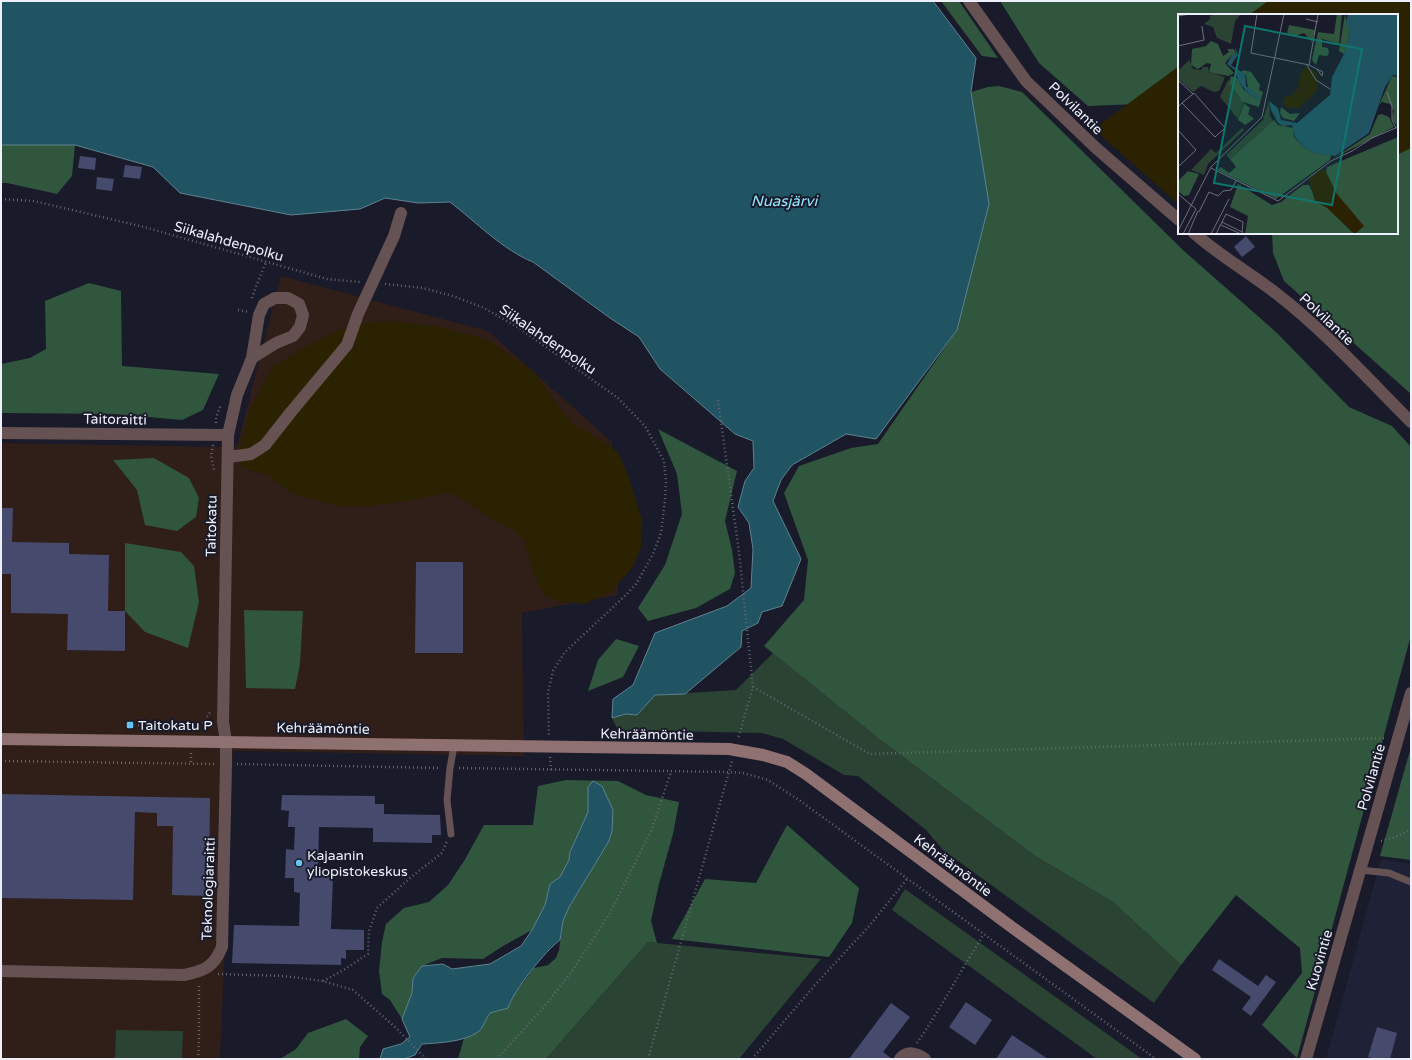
<svg xmlns="http://www.w3.org/2000/svg" width="1412" height="1060" font-family="'Varela Round',sans-serif">
<style>
.built{fill:#1f2237}
.industrial{fill:#301e18}
.green{fill:#2a4333}
.forest{fill:#30563e}
.sand{fill:#2b2202}
.water{fill:#205462;stroke:#5e8290}
.building{fill:#464a6d}
.lines{fill:none;stroke-linecap:round;stroke-linejoin:round}
.path{stroke:#646573;stroke-width:2.5;stroke-dasharray:1 3;stroke-linecap:butt}
.lane{stroke:#665252;stroke-width:7}
.street{stroke:#665252;stroke-width:12}
.secondary{stroke:#907171;stroke-width:12}
.poi-dot{fill:#65c5ee;stroke:#191a2a;stroke-width:1.5}
.labels{text-anchor:middle;stroke-width:4;stroke-linejoin:round;paint-order:stroke}
.street-label{font-size:14px;fill:#edeffa;stroke:#191a2a}
.poi-label{font-size:14px;fill:#edeffa;stroke:#191a2a;text-anchor:start}
.water-label{font-size:15px;font-style:italic;fill:#91e7ff;stroke:#191a2a}
.inset-road{fill:none;stroke:#6e6f7d;stroke-width:1}
.view{fill:#0f766e;fill-opacity:0.15;stroke:#0f766e;stroke-width:2}
.inset-edge{fill:none;stroke:#edeffa;stroke-width:2}
</style>
<rect width="100%" height="100%" fill="#191a2a"/>
<path class="built" d="M1381 859 1411 864V1059H1326Z"/>
<path class="industrial" d="M281 276 488 331 612 442 618 595 522 613 524 756 233 751 220 1059H1V443L237 447Z"/>
<g class="green">
<path d="M773 653 878 738 1035 856 1113 902 1181 965 1154 1003 943 850 926 830 858 776 844 775 783 739 762 733 618 730 612 718 626 714 637 715 655 695 736 690Z"/>
<path d="M905 889 1142 1059H1097L892 910Z"/>
<path d="M648 942 821 959 739 1059H546Z"/>
<path d="M116 1030 183 1031 182 1059H115Z"/>
</g>
<g class="forest">
<path d="M941 1H959L998 58 982 56Z"/>
<path d="M1000 1H1301L1266 15H1179V90L1138 104 1088 106 1039 63Z"/>
<path d="M999 86 1022 92 1184 251 1277 333 1349 407 1392 426 1411 447V635L1297 1058 1262 1025 1302 973 1300 948 1236 895 1181 965 1113 902 1035 856 878 738 764 646 804 600 808 560 784 493 799 466 851 448 878 444 957 330 978 143 971 92 988 87Z"/>
<path d="M1411 131V394L1284 281 1273 253 1272 233H1397V145Z"/>
<path d="M1 145H75L72 176 57 194 7 183H1Z"/>
<path d="M89 283 121 291 122 366 219 374 203 410 182 420 114 414 1 413V364L30 358 46 349 45 301Z"/>
<path d="M658 429 737 471 725 521 732 550 735 573 730 589 696 608 648 621 638 608 665 565 682 514 677 474Z"/>
<path d="M154 458 189 478 199 498 196 517 177 531 145 525 137 490 113 460Z"/>
<path d="M125 543 181 552 194 566 199 602 188 648 145 632 125 611Z"/>
<path d="M244 610 303 611 300 664 295 689 246 688Z"/>
<path d="M616 639 639 646 623 677 588 691 598 660Z"/>
<path d="M1411 747V860L1380 856Z"/>
<path d="M566 780 618 781 646 795 679 802 673 834 659 884 651 921 657 943 648 942 546 1059H458L464 1038 479 1031 490 1013 507 1008 510 1000 534 968 548 965 556 958 559 950 563 921 569 907 609 841 588 787V812L570 852 569 860 560 877 550 884 545 905 532 930 503 946 483 959 442 958 422 966 413 978 412 993 402 1019 390 1000 382 994 379 971 382 942 386 924 404 908 429 902 448 885 464 861 484 825H533L538 786Z"/>
<path d="M787 825 859 888 852 923 829 957 672 939 705 879 756 883Z"/>
<path d="M346 1019 368 1036 360 1047 359 1059H280L296 1049 308 1033Z"/>
</g>
<g class="sand">
<path d="M1268 1H1411V148L1397 155V15H1249Z"/>
<path d="M1179 66V205L1094 129Z"/>
<path d="M391 321 437 326 488 340 533 371 571 423 588 432 618 452 628 475 642 520 641 548 633 567 611 591 585 604 560 602 544 595 536 579 524 540 514 530 494 520 450 492 408 501 371 506H338L293 494 269 476 241 467 239 451 250 409 274 365 338 330 364 323Z"/>
</g>
<g class="water">
<path d="M1 1H933L976 58 971 92 989 204 957 330 876 439 846 434 792 465 781 480 773 501 801 559 782 606 762 612 758 623 742 631 741 647 685 694 655 695 637 715 626 714 612 718 613 699 633 685 655 633 727 606 751 588 753 549 749 523 738 507 745 481 754 468 753 441 735 434 660 369 639 337 610 318 533 262C503 250 476 222 450 202L418 203 385 198 360 209 291 215 180 193 153 167 75 145H1Z"/>
<path d="M593 781 602 786 613 810 612 831 609 841 569 907 563 921 560 940C546 950 513 991 508 1008L490 1013C486 1018 483 1028 478 1032 464 1042 438 1043 422 1044L415 1055 404 1059H380L383 1049 401 1044 410 1037 402 1019 412 993 413 978 422 966 443 964 452 969 490 964 521 946 532 930 545 905 550 884 560 877 569 860 570 852 588 812V787Z"/>
</g>
<g class="building">
<path d="M80 156 96 158 95 170 78 168Z"/>
<path d="M125 165 142 167 140 179 123 177Z"/>
<path d="M97 177 114 179 112 191 96 189Z"/>
<path d="M1246 236 1255 247 1242 257 1234 247Z"/>
<path d="M1 508H13L12 542 69 543V554L109 555 108 611H125V651L67 650 68 614 11 613V574H1Z"/>
<path d="M416 562H463V653H415Z"/>
<path d="M1 794 210 798 209 896 172 895 173 826H157V813L135 812 133 900 1 898Z"/>
<path d="M282 795 375 796V804H384V814L440 815 441 835H432V843L373 842V828L319 827 318 876 333 877 331 929 364 930V950H346V959L341 958V965L232 963 234 925 299 926 300 893 294 892V878H285L286 849 294 850 295 827H288L289 811 281 810Z"/>
<path d="M1219 959 1258 986 1266 975 1276 982 1251 1016 1242 1009 1251 997 1212 970Z"/>
<path d="M966 1002 992 1020 975 1045 949 1027Z"/>
<path d="M891 1003 910 1017 883 1052 892 1059H849Z"/>
<path d="M1377 1027 1397 1033 1390 1059H1374L1368 1057Z"/>
<path d="M1012 1035 1048 1059H996Z"/>
</g>
<g class="lines">
<g class="path">
<path d="M1 199 34 201 144 227 327 279 360 282"/>
<path d="M385 284 423 288 453 296 484 308 519 328 618 398 645 426 664 461 666 482 665 500 661 533 653 554 636 584 627 594 565 652 553 671 548 692 549 736"/>
<path d="M252 298 257 284 266 262"/>
<path d="M238 310 249 312"/>
<path d="M718 400 739 552 753 687 738 739"/>
<path d="M216 423V417L221 405"/>
<path d="M213 445 211 456 214 470"/>
<path d="M753 687 870 754 1386 738"/>
<path d="M130 725 156 726 167 728"/>
<path d="M192 729 202 724 211 711"/>
<path d="M191 753V763"/>
<path d="M550 757 551 770"/>
<path d="M1 761 214 764"/>
<path d="M237 764 440 768"/>
<path d="M459 768 729 772 743 773 768 780 799 800 1156 1059"/>
<path d="M1381 841 1393 838 1411 830"/>
<path d="M218 974 284 976 323 981 353 990 395 1027 426 1059"/>
<path d="M323 981 342 971 368 954 369 931 377 908 411 877 442 853 447 841"/>
<path d="M917 1043C941 1008 961 970 984 934"/>
<path d="M198 1059 199 1040V984"/>
<path d="M497 1059 544 1007 573 970 610 913 651 831 671 772"/>
<path d="M648 1059 732 761"/>
<path d="M752 1059 815 985 870 925 907 879"/>
</g>
<g class="lane">
<path d="M451 834 447 800 450 768 454 746"/>
<path d="M1360 870 1389 873 1411 882"/>
</g>
<g class="street">
<path d="M969 1 1026 81 1096 148 1179 220"/>
<path d="M1194 233C1220 256 1250 273 1277 294 1326 332 1368 379 1411 422"/>
<path d="M1 433 228 435"/>
<path d="M228 457 251 454 265 445 291 412 347 345 358 314 394 236 401 213"/>
<path d="M1 971 184 975C204 971 214 967 222 947L226 764V742L223 722 228 435 237 395 252 358 259 315 264 304 275 298H288L299 304 303 315 300 327 293 336 276 343 252 358"/>
<path d="M900 1059C907 1050 917 1053 925 1059"/>
<path d="M1306 1059 1411 693"/>
</g>
<path class="secondary" d="M1 739 729 749 763 755 787 762 806 774 1013 928 1195 1059"/>
</g>
<g class="poi-dot">
<rect x="126" y="721" width="8" height="8" rx="2"/>
<circle cx="299" cy="863" r="4"/>
</g>
<g class="labels">
<g class="street-label">
<text transform="translate(1076 108) rotate(44)" y="5">Polvilantie</text>
<text transform="translate(229 241) rotate(16)" y="5">Siikalahdenpolku</text>
<text transform="translate(1327 319) rotate(43)" y="5">Polvilantie</text>
<text transform="translate(548 339) rotate(34)" y="5">Siikalahdenpolku</text>
<text transform="translate(115 419) rotate(1)" y="5">Taitoraitti</text>
<text transform="translate(211 526) rotate(-89)" y="5">Taitokatu</text>
<text transform="translate(323 728) rotate(1)" y="5">Kehräämöntie</text>
<text transform="translate(647 734) rotate(1)" y="5">Kehräämöntie</text>
<text transform="translate(1371 777) rotate(-74)" y="5">Polvilantie</text>
<text transform="translate(953 865) rotate(37)" y="5">Kehräämöntie</text>
<text transform="translate(208 889) rotate(-88)" y="5">Teknologiaraitti</text>
<text transform="translate(1319 960) rotate(-74)" y="5">Kuovintie</text>
</g>
<g class="poi-label">
<text x="138" y="730">Taitokatu P</text>
<text x="307" y="860">Kajaanin<tspan x="307" dy="16">yliopistokeskus</tspan></text>
</g>
<g class="water-label">
<text x="784" y="206">Nuasjärvi</text>
</g>
</g>
<g transform="translate(1178 14)">
<rect width="220" height="220" fill="#191a2a"/>
<path d="M37 0H63L57 7 53 30 39 24 35 13 26 10 32 5V2ZM11 46 15 55 23 56 25 53H30L31 58 47 63 41 77 36 78 23 72 15 78 0 65V57ZM50 66 66 87 60 105 42 83ZM91 87 92 102 95 107 52 145 48 141 85 106ZM64 114 66 116 30 150 26 161 13 156 33 135 38 139Z" fill="#2a4333"/>
<path d="M159 0H164L161 30 144 25V33L150 34 151 39 149 42 141 41 138 51 134 46 140 18 156 20ZM167 0 172 19 166 40 161 37ZM111 11 137 16 134 28 126 19 117 22 109 19ZM33 27 40 30 45 42 51 38 49 35H56L58 41H54L47 49 56 59 51 62 34 59 31 57 33 50 29 49 20 55 13 51 14 35 28 32ZM66 56 73 58 82 71 81 76 85 78 81 93 65 88 51 68 53 62 59 64 66 76 79 85 81 83 70 74 68 61 63 58ZM214 62 220 63 219 112 214 105 216 97 212 90 204 88 201 91ZM66 89 72 94 70 100 76 105 67 111 60 106ZM103 93 112 100 122 99 116 107 105 104 102 99ZM204 100 211 103 216 113 156 144 192 120 200 101ZM96 106 100 111 115 114 116 123 127 134 140 140 153 141 152 146 98 185 39 156 43 153 51 159 58 153 52 145ZM220 123V220H67L70 202 52 193 60 170 94 191 103 188 125 171H131L140 189 149 193 175 219 148 159 149 153ZM10 157 21 160 11 181 6 182 0 177V167Z" fill="#30563e"/>
<path d="M127 52 138 58 140 68 139 77 121 94H110L105 90V84L114 81 120 74 121 62ZM146 154 159 180 186 212 177 220 148 193 137 188 131 165Z" fill="#2b2202"/>
<path d="M170 0H220V62L215 61 207 73 191 119 157 142 140 140 127 134 117 123 114 111 105 112 100 109 93 96 91 87 100 94 103 106 119 109 152 81 154 63 166 40 172 19 168 8ZM57 33 60 41 53 51 67 60 68 72 84 85H79L68 77 60 66 58 57 49 50 54 41H58Z" fill="#205462"/>
<path class="inset-road" d="M79 0 73 39 131 51 145 58 144 62 139 55M0 2 12 0M128 5 140 8M0 32 26 26 24 12M129 51 138 66 152 75M131 51 140 0M0 66 15 80M209 78 214 92V106L218 114M0 93 4 89 15 80 16 79 47 114 37 123 4 89M0 116 18 136 0 153M33 154 100 187 153 147 174 137 194 124 220 113M0 180 18 195 5 220M21 198 31 178 40 182 45 177 53 176 58 167M44 208 64 218M43 211 63 220M0 217 33 153 84 103 106 0M10 220 20 197M33 220 51 185M38 220 48 200 65 208 64 220"/>
<path class="view" d="M67 12 184 35 154 191 36 169Z"/>
<rect width="220" height="220" class="inset-edge"/>
</g>
<rect width="1412" height="1060" fill="none" stroke="#edeffa" stroke-width="4"/>
</svg>
